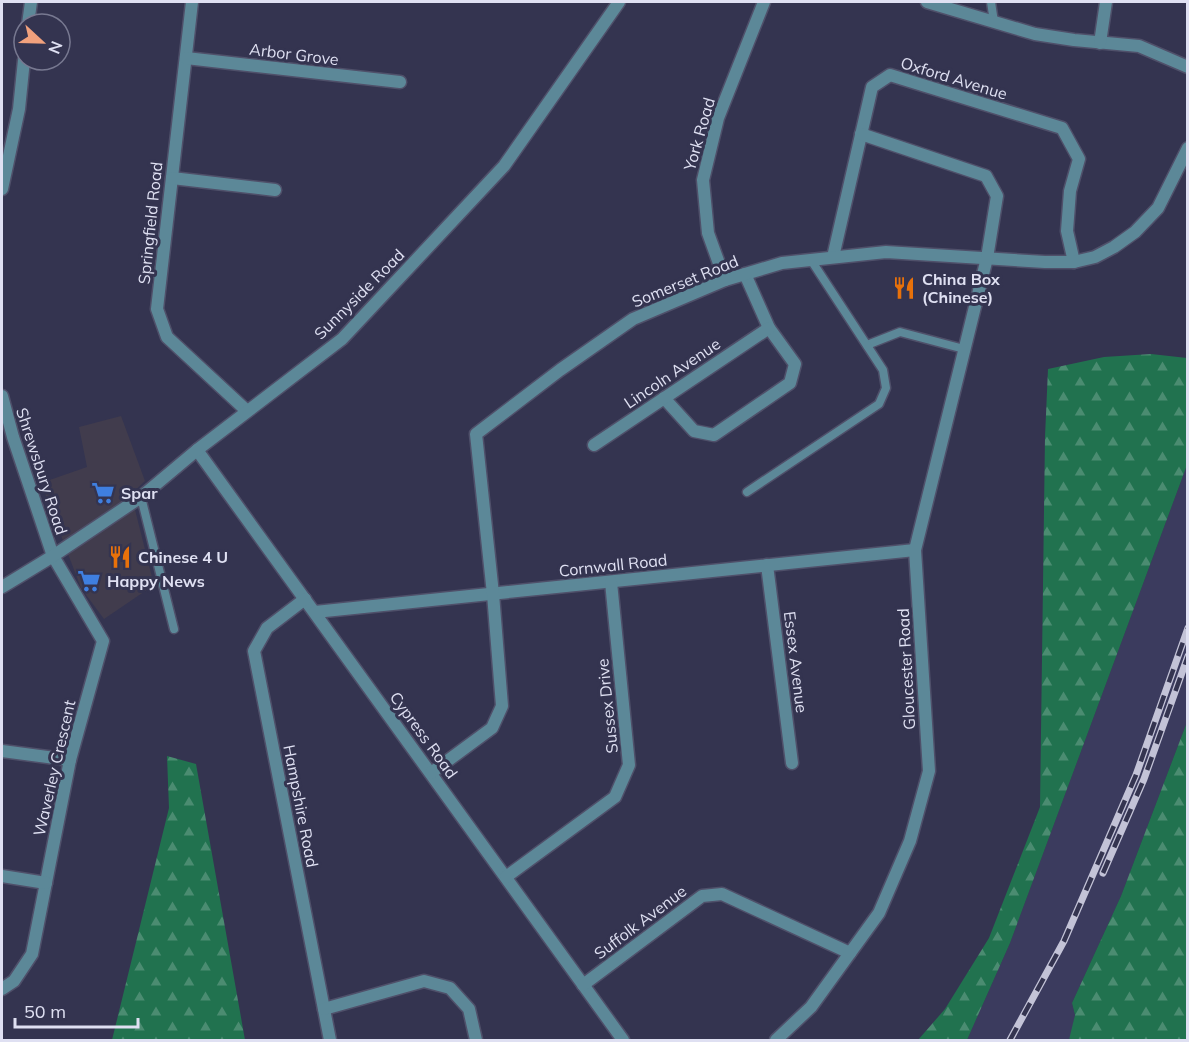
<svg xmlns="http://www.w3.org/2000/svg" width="1189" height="1042" font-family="Mulish,sans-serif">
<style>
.commercial{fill:#413c4d}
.built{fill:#3b3b5e}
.forest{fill:url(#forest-firs)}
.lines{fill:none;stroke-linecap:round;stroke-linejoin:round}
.lane-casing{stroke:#4f506a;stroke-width:11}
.street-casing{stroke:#4f506a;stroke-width:15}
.lane{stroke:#5c8898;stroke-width:8}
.street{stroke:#5c8898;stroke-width:12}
.rail-casing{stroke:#c3c3d7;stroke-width:7}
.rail{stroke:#343450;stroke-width:4.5;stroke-dasharray:14;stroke-linecap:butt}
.labels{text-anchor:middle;stroke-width:6;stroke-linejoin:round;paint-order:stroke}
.street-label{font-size:16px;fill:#dfe0f2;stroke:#343450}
.poi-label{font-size:16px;font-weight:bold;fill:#dfe0f2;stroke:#343450;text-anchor:start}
</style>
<defs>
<pattern id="forest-firs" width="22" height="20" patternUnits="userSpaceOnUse" patternTransform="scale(1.5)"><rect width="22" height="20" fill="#21724f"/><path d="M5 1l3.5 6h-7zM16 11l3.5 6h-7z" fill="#4b8c71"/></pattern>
</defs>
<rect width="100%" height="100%" fill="#343450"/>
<path class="commercial" d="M121 416 145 481 131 494 154 585 104 619 81 588 41 483 87 467 79 427Z"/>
<path class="built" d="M1187 465V722L1121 896 1072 1003 1075 1015 1071 1037 1069 1040H967L1010 943Z"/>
<g class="forest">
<path d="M1151 354 1187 358V465L1010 943 967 1040H918L945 1009 989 938 1040 807 1045 437 1048 369 1104 357Z"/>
<path d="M1187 722V1040H1069L1075 1015 1072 1003 1121 896Z"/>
<path d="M167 756 196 764 245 1040H112L169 808Z"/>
</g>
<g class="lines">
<g class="lane-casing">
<g id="lane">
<path d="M991 2 994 22"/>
<path d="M867 345 900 332 964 349"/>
<path d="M747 492 879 404 886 388 883 370 811 260"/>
<path d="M141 497 174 629"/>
</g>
</g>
<g class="street-casing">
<g id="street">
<path d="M192 2 157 309 167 337 247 411"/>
<path d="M927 2 1035 34 1074 40 1139 46 1188 67"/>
<path d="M28 24 31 2"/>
<path d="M1100 43 1106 2"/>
<path d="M186 58 400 82"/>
<path d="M172 178 275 190"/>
<path d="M2 189 19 109 24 60"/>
<path d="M833 257 872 87 890 75 1062 128 1079 159 1070 191 1067 231 1074 262"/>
<path d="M725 280 708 233 703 180 718 118 764 2"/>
<path d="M2 396 13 437 53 556 103 641 70 760 32 954 14 981 2 989"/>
<path d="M664 398 694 431 714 435 790 383 795 364 769 328 745 274"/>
<path d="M594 445 769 328"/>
<path d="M197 450 623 1040"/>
<path d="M767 565 792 763"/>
<path d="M2 587 53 556 141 497 197 450 342 339 504 166 619 2"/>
<path d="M305 599 267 628 254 651 330 1040"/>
<path d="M315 612 915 550"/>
<path d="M2 751 70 760"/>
<path d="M431 773 492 728 502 706 493 594 476 434 560 370 633 319 725 280 782 263 886 252 1045 262H1074L1095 257 1114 247 1135 232 1158 208 1188 148"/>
<path d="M2 876 46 883"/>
<path d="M506 877 615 797 629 765 611 582"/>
<path d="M583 985 702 896 722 894 850 953"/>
<path d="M324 1009 424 981 450 988 469 1009 476 1040"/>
<path d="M776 1040 811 1007 879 913 910 841 929 771 915 550 987 258 997 196 986 176 861 134"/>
</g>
</g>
<use href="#lane" class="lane"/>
<use href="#street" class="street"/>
<g class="rail-casing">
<g id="rail">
<path d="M1103 873 1144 779 1188 656"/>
<path d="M1010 1040 1064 941 1136 775 1188 628"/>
</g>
</g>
<use href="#rail" class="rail"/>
</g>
<defs>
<g id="restaurant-bare" transform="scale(1.8)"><path d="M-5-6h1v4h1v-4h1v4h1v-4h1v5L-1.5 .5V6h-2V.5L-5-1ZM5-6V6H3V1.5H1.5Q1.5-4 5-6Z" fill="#e8710a" stroke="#343450" stroke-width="2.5" paint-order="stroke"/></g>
<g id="supermarket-bare" transform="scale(1.8)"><path d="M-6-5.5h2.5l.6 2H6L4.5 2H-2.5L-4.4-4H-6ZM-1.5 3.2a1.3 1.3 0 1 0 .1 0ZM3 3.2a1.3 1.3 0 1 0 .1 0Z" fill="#3f7fe0" stroke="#343450" stroke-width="2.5" paint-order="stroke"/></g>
</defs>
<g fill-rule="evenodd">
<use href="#restaurant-bare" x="904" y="288"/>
<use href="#supermarket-bare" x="103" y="493"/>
<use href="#restaurant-bare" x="120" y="557"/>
<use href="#supermarket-bare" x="89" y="581"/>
</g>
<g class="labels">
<g class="street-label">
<text transform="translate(294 54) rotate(7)" y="6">Arbor Grove</text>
<text transform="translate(954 78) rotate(17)" y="6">Oxford Avenue</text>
<text transform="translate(699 134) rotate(-74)" y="6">York Road</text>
<text transform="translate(150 223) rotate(-84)" y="6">Springfield Road</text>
<text transform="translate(685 281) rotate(-22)" y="6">Somerset Road</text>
<text transform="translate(359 294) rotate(-45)" y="6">Sunnyside Road</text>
<text transform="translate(672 373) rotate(-34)" y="6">Lincoln Avenue</text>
<text transform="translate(42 471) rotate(72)" y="6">Shrewsbury Road</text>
<text transform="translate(613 565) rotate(-6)" y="6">Cornwall Road</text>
<text transform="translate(796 662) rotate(83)" y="6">Essex Avenue</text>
<text transform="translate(906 669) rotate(-93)" y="6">Gloucester Road</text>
<text transform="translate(607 706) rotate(-96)" y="6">Sussex Drive</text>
<text transform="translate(424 735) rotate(54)" y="6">Cypress Road</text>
<text transform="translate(54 768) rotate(-77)" y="6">Waverley Crescent</text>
<text transform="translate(301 806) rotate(79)" y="6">Hampshire Road</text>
<text transform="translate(640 922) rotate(-37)" y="6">Suffolk Avenue</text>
</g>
<g class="poi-label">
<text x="922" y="285">China Box<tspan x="922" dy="18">(Chinese)</tspan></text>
<text x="121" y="499">Spar</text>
<text x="138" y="563">Chinese 4 U</text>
<text x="107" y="587">Happy News</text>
</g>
</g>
<rect width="1189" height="1042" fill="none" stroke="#dfe0f2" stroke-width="6"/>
<g transform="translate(42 42) rotate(112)"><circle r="28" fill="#343450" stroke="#787991" stroke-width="1.5"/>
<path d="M0-4.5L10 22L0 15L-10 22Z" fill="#f1a17d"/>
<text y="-9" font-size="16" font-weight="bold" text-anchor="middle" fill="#dfe0f2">N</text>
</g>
<path d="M15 1018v9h123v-9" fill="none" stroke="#dfe0f2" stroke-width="3"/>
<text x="24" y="1018" font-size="18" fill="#dfe0f2" stroke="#343450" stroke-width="4.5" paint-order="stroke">50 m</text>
</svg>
